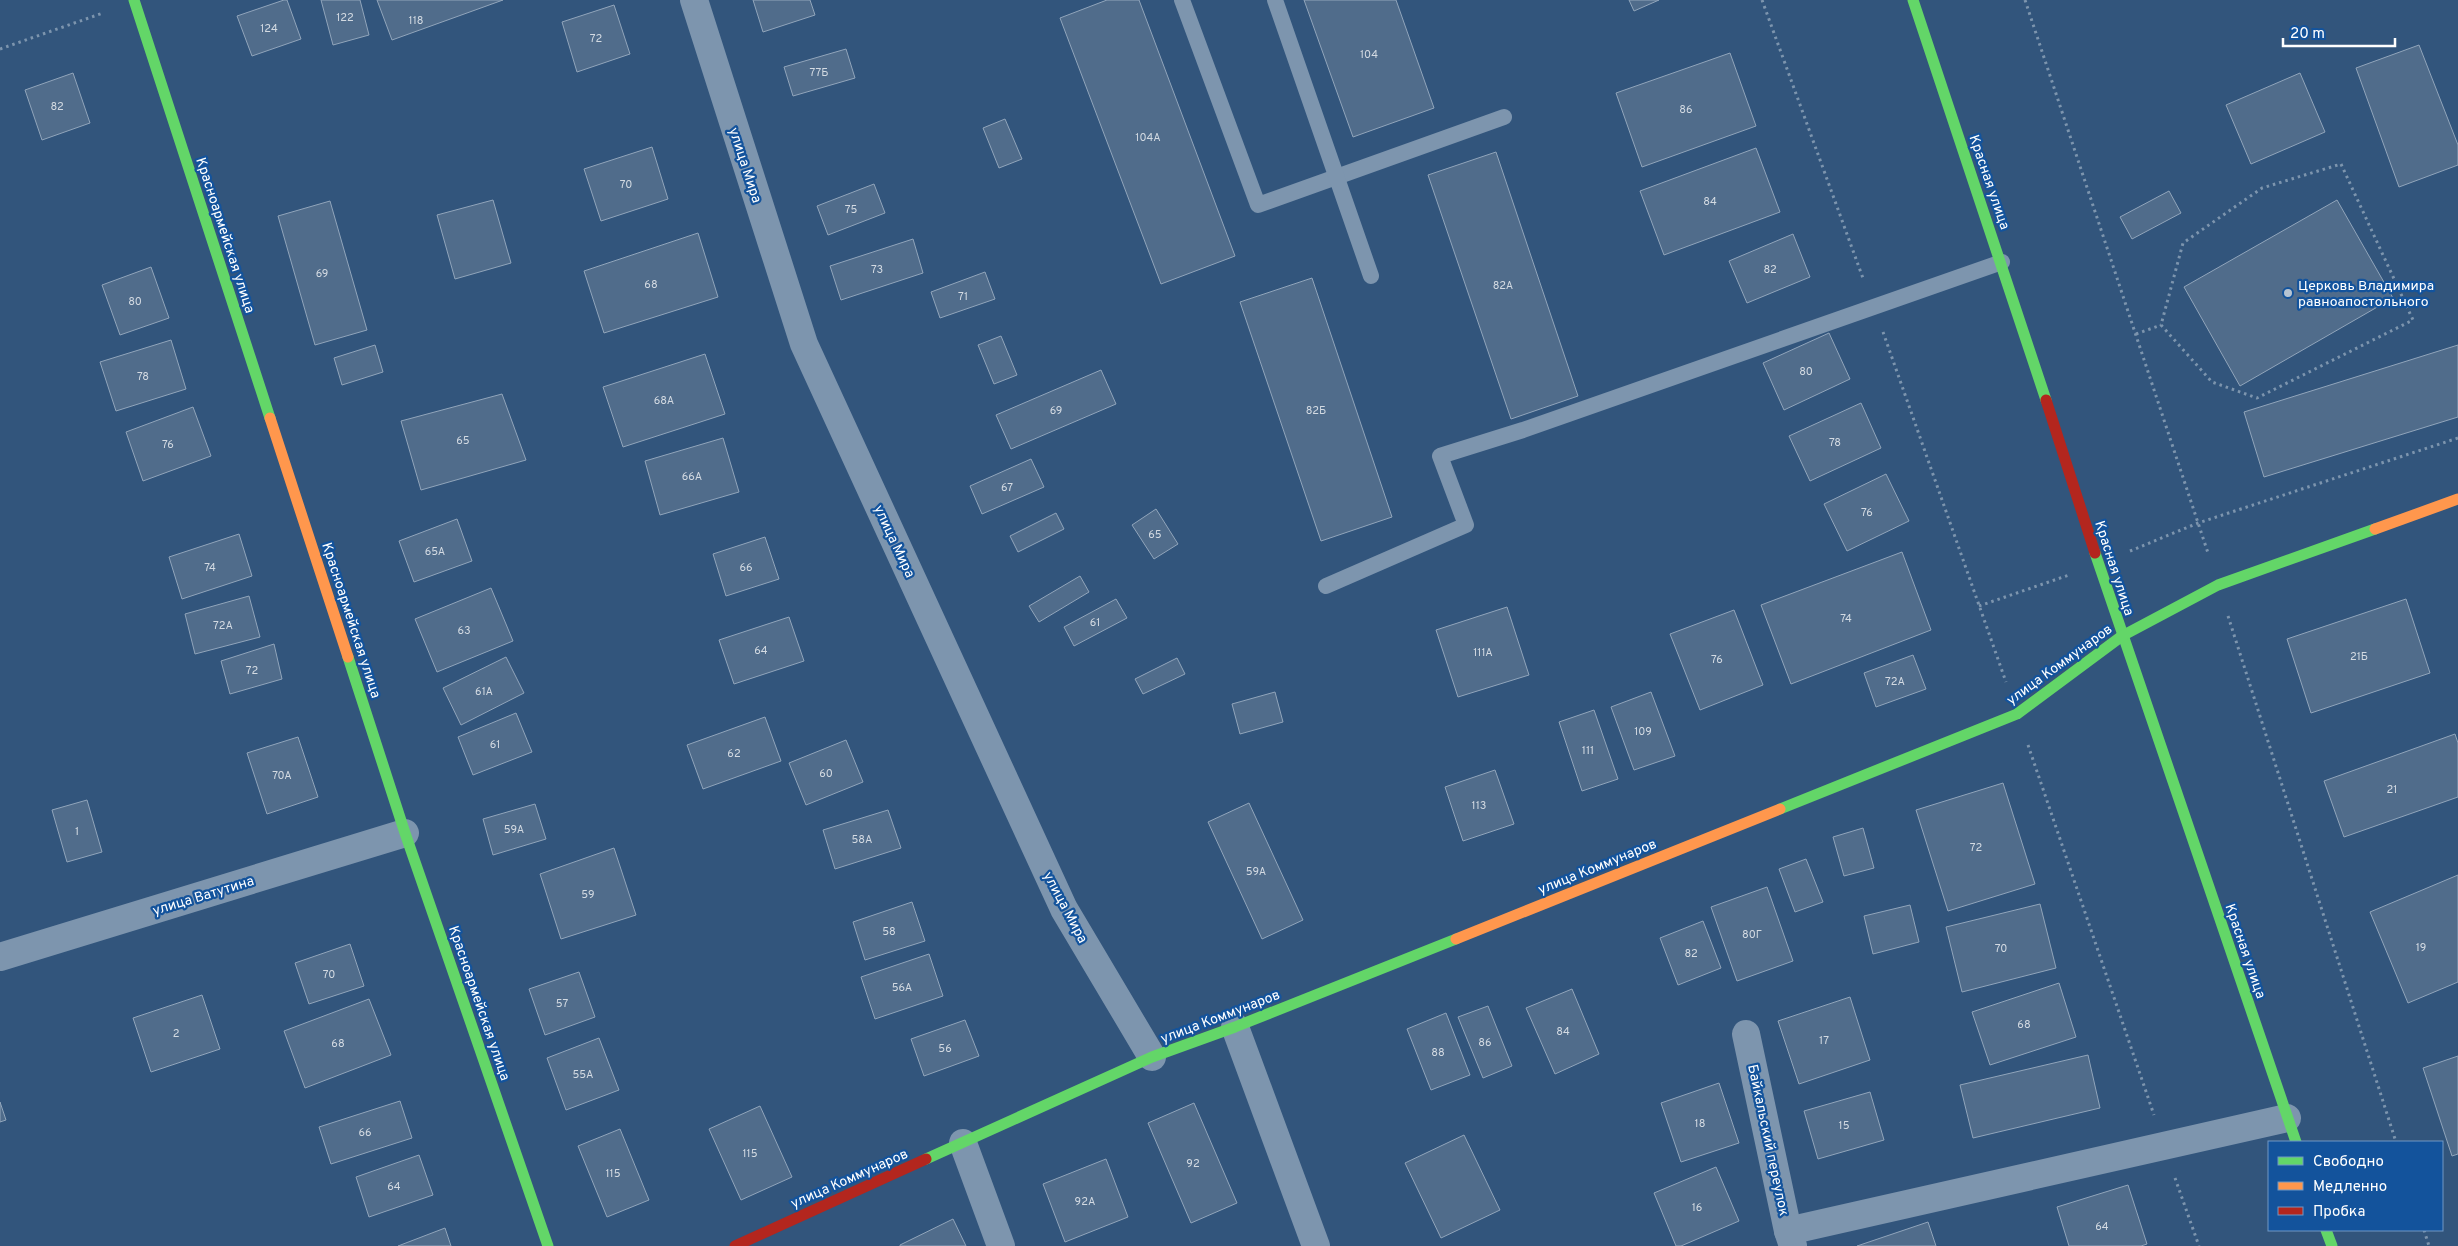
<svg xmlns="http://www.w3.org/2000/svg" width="2458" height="1246" font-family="Overpass,sans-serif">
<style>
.building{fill:#506c8b;stroke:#91a5bb}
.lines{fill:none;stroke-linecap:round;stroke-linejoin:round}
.path{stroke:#7d95ae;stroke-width:3;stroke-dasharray:2.5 4;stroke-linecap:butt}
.lane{stroke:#7d95ae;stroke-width:16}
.street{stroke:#7d95ae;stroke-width:28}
.fast{stroke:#63d668;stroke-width:11}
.slow{stroke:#ff974d;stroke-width:11}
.jam{stroke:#b3261e;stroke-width:11}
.poi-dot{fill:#b7c4d1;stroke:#13539c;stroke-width:2}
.labels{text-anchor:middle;stroke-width:4.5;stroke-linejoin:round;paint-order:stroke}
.number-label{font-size:11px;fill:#d3dae2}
.street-label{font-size:14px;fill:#fff;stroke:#13539c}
.poi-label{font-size:14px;fill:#fff;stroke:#13539c;text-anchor:start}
</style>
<rect width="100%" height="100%" fill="#32557c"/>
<g class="building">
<path d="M284 0H287L301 39 252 56 237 16Z"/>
<path d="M321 0H360L369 35 333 45Z"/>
<path d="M377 0H503L392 40Z"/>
<path d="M753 0H810L815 15 763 32Z"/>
<path d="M1107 0H1139L1235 256 1161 284 1060 18Z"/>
<path d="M1304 0H1396L1434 108 1353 137Z"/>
<path d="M1629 0H1659L1634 11Z"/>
<path d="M614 5 630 54 577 72 562 22Z"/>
<path d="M2419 45 2458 145V165L2399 187 2356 68Z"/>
<path d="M846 49 855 78 793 96 784 67Z"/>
<path d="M1730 53 1756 126 1642 167 1616 93Z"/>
<path d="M73 73 90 123 42 140 25 90Z"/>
<path d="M2300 73 2325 132 2251 164 2226 105Z"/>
<path d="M1005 119 1022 159 999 168 983 128Z"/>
<path d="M652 147 668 199 601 221 584 169Z"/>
<path d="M1756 148 1780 212 1664 255 1640 191Z"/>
<path d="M1496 152 1578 396 1511 419 1428 175Z"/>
<path d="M874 184 885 213 828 235 817 206Z"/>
<path d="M2169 191 2181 213 2132 239 2120 217Z"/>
<path d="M493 200 511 263 455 279 437 215Z"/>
<path d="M2337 200 2393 298 2240 386 2184 287Z"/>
<path d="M330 201 367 330 315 345 278 216Z"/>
<path d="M698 233 718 297 604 333 584 271Z"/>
<path d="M1793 234 1810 277 1747 303 1729 261Z"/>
<path d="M913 239 923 273 841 300 830 266Z"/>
<path d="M151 267 169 318 120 335 102 285Z"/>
<path d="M985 272 995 299 940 318 931 292Z"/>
<path d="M1312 278 1392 517 1321 541 1240 302Z"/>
<path d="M1829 333 1850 379 1784 410 1763 363Z"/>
<path d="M1001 336 1017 375 994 384 978 345Z"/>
<path d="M171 340 186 389 116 411 100 362Z"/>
<path d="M375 345 383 372 342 385 334 358Z"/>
<path d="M2458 345V417L2264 477 2244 412Z"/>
<path d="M705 354 725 414 623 447 603 387Z"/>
<path d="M1101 370 1116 404 1011 449 996 415Z"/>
<path d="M502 394 526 460 421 490 401 421Z"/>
<path d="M1861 403 1881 448 1810 481 1789 436Z"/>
<path d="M193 407 211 456 143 481 126 432Z"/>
<path d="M723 438 739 492 660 515 645 461Z"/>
<path d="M1031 459 1044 487 982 514 970 486Z"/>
<path d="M1886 474 1909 521 1847 551 1824 504Z"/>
<path d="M1156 509 1178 544 1154 559 1132 525Z"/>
<path d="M1056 513 1064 529 1018 552 1010 536Z"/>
<path d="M457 519 472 561 414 582 399 541Z"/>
<path d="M239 534 252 576 182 599 169 557Z"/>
<path d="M765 537 779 579 726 596 713 554Z"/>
<path d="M1902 552 1931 630 1791 684 1761 605Z"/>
<path d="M1080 576 1089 592 1039 622 1029 606Z"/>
<path d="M491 588 513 641 437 672 415 619Z"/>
<path d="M249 596 260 637 195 654 185 614Z"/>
<path d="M1116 599 1127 618 1074 646 1064 627Z"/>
<path d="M2406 599 2430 673 2311 713 2287 639Z"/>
<path d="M1507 607 1529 675 1458 697 1436 630Z"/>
<path d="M1734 610 1763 685 1700 710 1670 634Z"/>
<path d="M789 617 804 661 734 684 719 640Z"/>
<path d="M274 644 282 679 230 694 221 661Z"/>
<path d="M1913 655 1926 689 1876 707 1864 673Z"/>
<path d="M506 657 524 693 461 725 443 688Z"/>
<path d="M1177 658 1185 674 1143 694 1135 679Z"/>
<path d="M1275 692 1283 722 1240 734 1232 704Z"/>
<path d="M1651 692 1675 756 1634 770 1611 707Z"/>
<path d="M1594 710 1618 779 1582 791 1559 722Z"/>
<path d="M516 713 532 752 473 775 458 737Z"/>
<path d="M765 717 781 761 703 789 687 745Z"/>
<path d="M2455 734 2458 743V797L2344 837 2324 781Z"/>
<path d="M298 737 318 797 267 814 247 753Z"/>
<path d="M846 740 863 782 806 805 789 763Z"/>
<path d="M1495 770 1514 824 1463 841 1445 787Z"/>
<path d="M2003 783 2035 884 1948 911 1916 810Z"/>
<path d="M87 800 102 852 67 862 52 810Z"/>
<path d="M1249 803 1303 920 1262 939 1208 822Z"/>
<path d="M535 804 546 839 493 855 483 819Z"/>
<path d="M888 810 901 848 835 869 823 830Z"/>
<path d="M1863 828 1874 868 1844 876 1833 837Z"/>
<path d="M614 848 636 915 561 939 540 874Z"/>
<path d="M1806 859 1823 902 1795 912 1779 869Z"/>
<path d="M2458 875V982L2408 1003 2370 912Z"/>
<path d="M1767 887 1793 961 1737 981 1711 907Z"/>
<path d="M912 902 925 941 865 960 853 922Z"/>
<path d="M2040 904 2056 968 1962 992 1946 927Z"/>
<path d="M1910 905 1919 942 1873 954 1864 916Z"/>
<path d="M1703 921 1721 968 1678 985 1660 938Z"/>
<path d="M350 944 364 986 309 1004 295 963Z"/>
<path d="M929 954 943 996 875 1019 861 977Z"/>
<path d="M579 972 595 1017 545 1035 529 989Z"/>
<path d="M2059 983 2076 1037 1990 1065 1972 1012Z"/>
<path d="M1572 989 1599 1054 1555 1074 1526 1008Z"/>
<path d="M202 995 220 1049 151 1072 133 1018Z"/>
<path d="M1850 997 1870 1060 1799 1084 1778 1021Z"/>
<path d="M369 999 391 1055 305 1088 284 1031Z"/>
<path d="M1488 1006 1512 1066 1483 1078 1458 1017Z"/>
<path d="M1446 1013 1470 1075 1431 1090 1407 1029Z"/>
<path d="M965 1020 979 1056 924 1076 911 1039Z"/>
<path d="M599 1038 619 1090 566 1110 547 1058Z"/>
<path d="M2088 1055 2100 1108 1973 1138 1960 1085Z"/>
<path d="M2458 1056V1154L2452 1156 2423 1068Z"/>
<path d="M1719 1083 1739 1143 1681 1162 1661 1103Z"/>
<path d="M1870 1092 1884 1140 1818 1159 1804 1111Z"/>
<path d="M400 1101 412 1138 331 1164 319 1127Z"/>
<path d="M0 1102 6 1120 0 1122Z"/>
<path d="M1194 1103 1237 1203 1191 1223 1148 1123Z"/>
<path d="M760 1106 792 1177 741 1200 709 1129Z"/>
<path d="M620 1129 649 1200 607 1217 578 1146Z"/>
<path d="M1464 1135 1500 1210 1441 1238 1405 1163Z"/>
<path d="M419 1155 433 1195 369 1217 356 1177Z"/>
<path d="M1106 1159 1128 1217 1065 1242 1043 1184Z"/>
<path d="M1716 1167 1739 1221 1681 1246H1676L1654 1193Z"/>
<path d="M2128 1185 2147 1244 2141 1246H2069L2057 1207Z"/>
<path d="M953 1219 966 1246H900V1245Z"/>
<path d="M1928 1222 1936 1246H1857Z"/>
<path d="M445 1228 451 1246H398Z"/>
</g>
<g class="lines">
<g class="path">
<path d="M1762 0 1864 281"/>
<path d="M2025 0 2208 553"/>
<path d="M0 49 103 13"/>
<path d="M2341 164 2413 320 2257 398 2212 382 2161 325 2183 243 2262 188Z"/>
<path d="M1883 332 2006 682"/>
<path d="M2136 334 2161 325"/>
<path d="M2130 551 2198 523 2458 438"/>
<path d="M1979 606 2069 575"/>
<path d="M2228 616 2396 1142"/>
<path d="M2028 745 2154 1115"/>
<path d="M2175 1178 2199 1246"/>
<path d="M2424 1230 2429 1246"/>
</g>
<g class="lane">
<path d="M1182 0 1258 205 1504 117"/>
<path d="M1275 0 1371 276"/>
<path d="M1326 586 1466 525 1440 456 1523 430 2002 262"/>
</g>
<g class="street">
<path d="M694 0 804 344 1064 909 1152 1057"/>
<path d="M0 957 405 833"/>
<path d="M1235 1027 1316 1246"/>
<path d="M1746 1034 1788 1231 1793 1246"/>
<path d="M963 1143 1001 1246"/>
<path d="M1788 1231 2287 1118"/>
</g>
<g class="fast">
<path d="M134 0 270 418"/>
<path d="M1913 0 2046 400"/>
<path d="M2095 553 2296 1142"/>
<path d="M348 657 405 833 548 1246"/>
<path d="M1780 809 2017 714 2122 636 2218 585 2375 529"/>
<path d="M926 1159 1152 1057 1235 1027 1456 939"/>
<path d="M2326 1230 2332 1246"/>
</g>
<g class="slow">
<path d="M270 418 348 657"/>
<path d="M2375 529 2458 499"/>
<path d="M1456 939 1780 809"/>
</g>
<g class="jam">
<path d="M2046 400 2095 553"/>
<path d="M735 1246 926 1159"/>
</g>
</g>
<circle class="poi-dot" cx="2288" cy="293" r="5"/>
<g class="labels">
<g class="number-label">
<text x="345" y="21">122</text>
<text x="416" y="24">118</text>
<text x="269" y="32">124</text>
<text x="596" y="42">72</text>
<text x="1369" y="58">104</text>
<text x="819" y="76">77Б</text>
<text x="57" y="110">82</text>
<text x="1686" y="113">86</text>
<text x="1148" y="141">104А</text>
<text x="626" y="188">70</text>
<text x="1710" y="205">84</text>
<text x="851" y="213">75</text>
<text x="877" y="273">73</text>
<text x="1770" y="273">82</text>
<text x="322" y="277">69</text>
<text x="651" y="288">68</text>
<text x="1503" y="289">82А</text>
<text x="963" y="300">71</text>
<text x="135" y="305">80</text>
<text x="1806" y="375">80</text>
<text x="143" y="380">78</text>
<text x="664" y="404">68А</text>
<text x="1056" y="414">69</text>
<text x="1316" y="414">82Б</text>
<text x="463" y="444">65</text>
<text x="1835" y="446">78</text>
<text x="168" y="448">76</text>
<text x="692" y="480">66А</text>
<text x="1007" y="491">67</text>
<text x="1867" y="516">76</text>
<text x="1155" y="538">65</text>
<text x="435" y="555">65А</text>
<text x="210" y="571">74</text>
<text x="746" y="571">66</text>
<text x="1846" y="622">74</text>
<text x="1095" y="626">61</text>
<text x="223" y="629">72А</text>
<text x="464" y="634">63</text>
<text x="761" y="654">64</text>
<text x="1483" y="656">111А</text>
<text x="2359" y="660">21Б</text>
<text x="1717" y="663">76</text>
<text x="252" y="674">72</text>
<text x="1895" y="685">72А</text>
<text x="484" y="695">61А</text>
<text x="1643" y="735">109</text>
<text x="495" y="748">61</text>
<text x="1588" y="754">111</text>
<text x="734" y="757">62</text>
<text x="826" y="777">60</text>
<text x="282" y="779">70А</text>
<text x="2392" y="793">21</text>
<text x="1479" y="809">113</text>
<text x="514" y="833">59А</text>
<text x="77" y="835">1</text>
<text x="862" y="843">58А</text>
<text x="1976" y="851">72</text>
<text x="1256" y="875">59А</text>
<text x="588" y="898">59</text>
<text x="889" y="935">58</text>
<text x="1752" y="938">80Г</text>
<text x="2421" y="951">19</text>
<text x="2001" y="952">70</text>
<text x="1691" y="957">82</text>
<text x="329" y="978">70</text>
<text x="902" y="991">56А</text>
<text x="562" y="1007">57</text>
<text x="2024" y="1028">68</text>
<text x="1563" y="1035">84</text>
<text x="176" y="1037">2</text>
<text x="1824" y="1044">17</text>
<text x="1485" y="1046">86</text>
<text x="338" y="1047">68</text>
<text x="945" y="1052">56</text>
<text x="1438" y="1056">88</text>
<text x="583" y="1078">55А</text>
<text x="1700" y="1127">18</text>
<text x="1844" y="1129">15</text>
<text x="365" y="1136">66</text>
<text x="750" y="1157">115</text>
<text x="1193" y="1167">92</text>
<text x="613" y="1177">115</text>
<text x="394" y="1190">64</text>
<text x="1085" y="1205">92А</text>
<text x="1697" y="1211">16</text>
<text x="2102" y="1230">64</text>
</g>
<g class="street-label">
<text transform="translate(746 165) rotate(72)" y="5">улица Мира</text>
<text transform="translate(1990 182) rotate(71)" y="5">Красная улица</text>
<text transform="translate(226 235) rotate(72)" y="5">Красноармейская улица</text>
<text transform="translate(895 541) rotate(65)" y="5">улица Мира</text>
<text transform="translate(2115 568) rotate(72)" y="5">Красная улица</text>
<text transform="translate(352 620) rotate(72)" y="5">Красноармейская улица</text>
<text transform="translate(2059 664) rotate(-36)" y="5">улица Коммунаров</text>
<text transform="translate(1597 866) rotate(-22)" y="5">улица Коммунаров</text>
<text transform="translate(203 895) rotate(-17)" y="5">улица Ватутина</text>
<text transform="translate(1066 907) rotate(62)" y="5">улица Мира</text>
<text transform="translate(2246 951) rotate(71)" y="5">Красная улица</text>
<text transform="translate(480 1003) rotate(71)" y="5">Красноармейская улица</text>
<text transform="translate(1220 1016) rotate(-21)" y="5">улица Коммунаров</text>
<text transform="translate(1769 1140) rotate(78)" y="5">Байкальский переулок</text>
<text transform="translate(849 1178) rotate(-24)" y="5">улица Коммунаров</text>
</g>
<g class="poi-label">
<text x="2298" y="290">Церковь Владимира<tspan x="2298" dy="16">равноапостольного</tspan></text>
</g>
</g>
<rect x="2268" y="1141" width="175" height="90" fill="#13539c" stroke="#7198c4"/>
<rect x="2278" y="1157" width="25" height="8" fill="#63d668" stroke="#7198c4"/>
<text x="2313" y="1166" font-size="15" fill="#ffffff">Свободно</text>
<rect x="2278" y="1182" width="25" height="8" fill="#ff974d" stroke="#7198c4"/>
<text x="2313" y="1191" font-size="15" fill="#ffffff">Медленно</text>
<rect x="2278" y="1207" width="25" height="8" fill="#b3261e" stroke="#7198c4"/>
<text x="2313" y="1216" font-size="15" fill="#ffffff">Пробка</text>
<path d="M2283 38v8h112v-8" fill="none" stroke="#ffffff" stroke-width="2.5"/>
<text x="2290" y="38" font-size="15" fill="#ffffff" stroke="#13539c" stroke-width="4" paint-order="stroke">20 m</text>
</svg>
